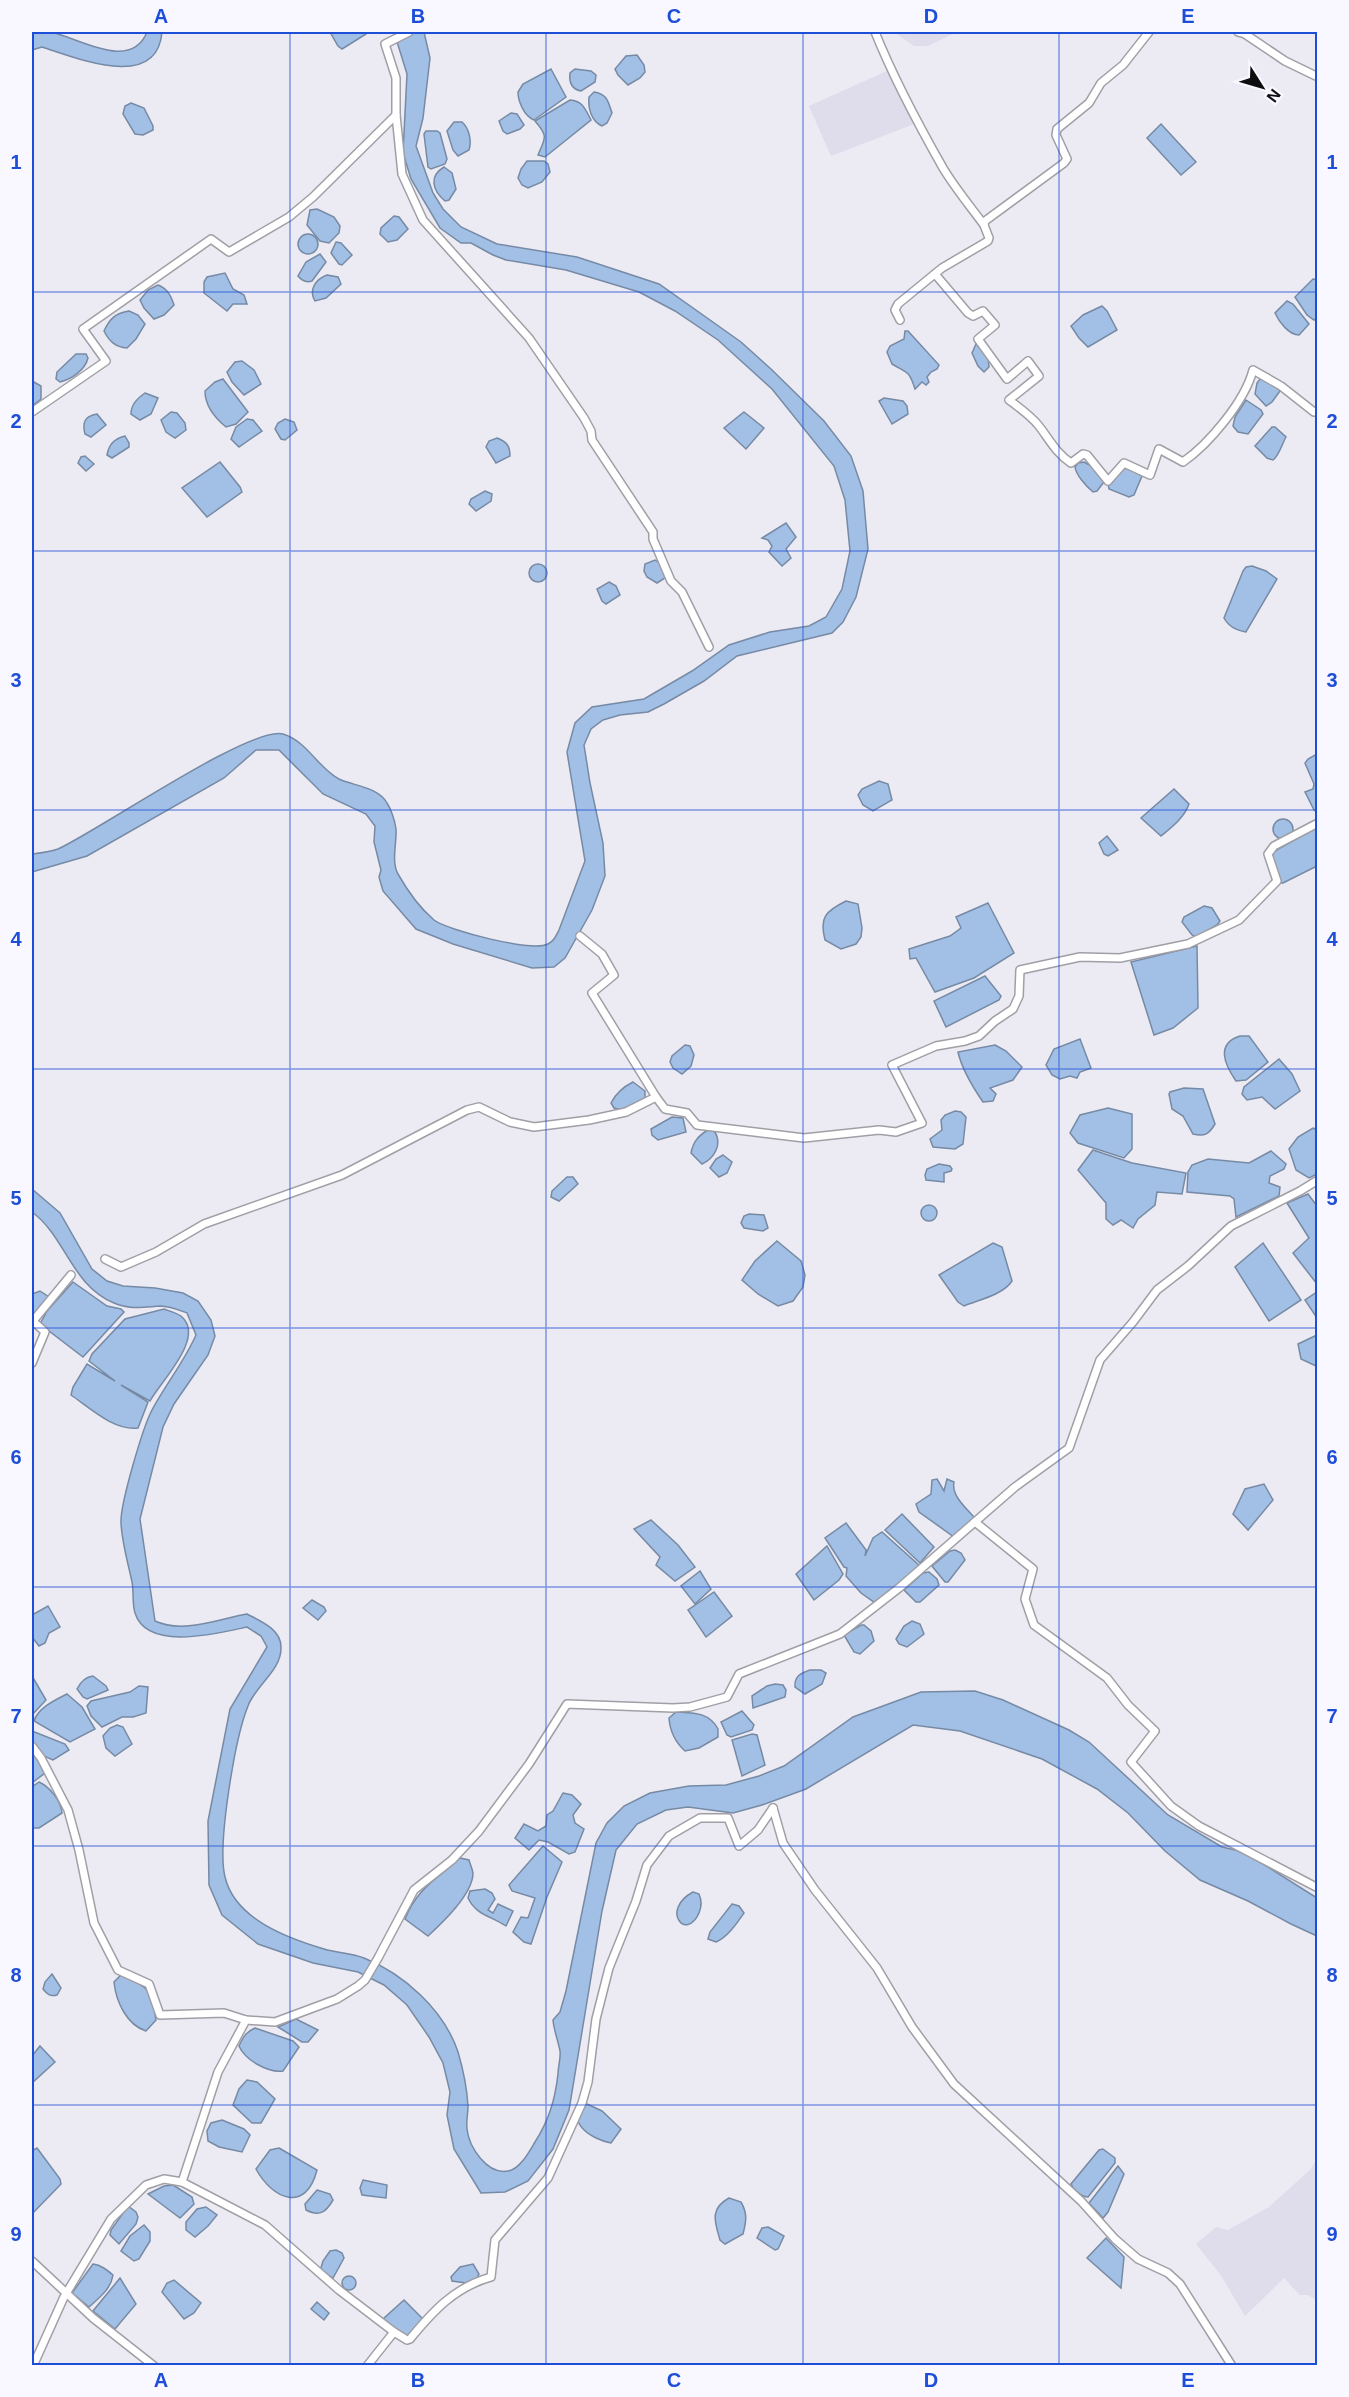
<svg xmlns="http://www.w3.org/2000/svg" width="1349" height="2397" font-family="Arial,sans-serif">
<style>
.built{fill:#dfdceb}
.water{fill:#a2c0e5;stroke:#768aa5;stroke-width:1.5}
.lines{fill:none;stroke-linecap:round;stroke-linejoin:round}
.street-casing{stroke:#a09fa6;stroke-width:10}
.street{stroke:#fff;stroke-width:7}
.grid{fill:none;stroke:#1d4ed8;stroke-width:1.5;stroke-opacity:0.55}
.neatline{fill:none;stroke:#1d4ed8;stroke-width:2}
.grid-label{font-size:20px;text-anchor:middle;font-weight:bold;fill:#1d4ed8}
</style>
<rect width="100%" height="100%" fill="#eceaf2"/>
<g class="built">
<path d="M894 32H957L928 46H914Z"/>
<path d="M889 70 904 96 914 124 831 156 809 106Z"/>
<path d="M1317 2158V2300L1308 2295H1300L1284 2278 1245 2316 1220 2274 1196 2244 1216 2227 1228 2230 1269 2207 1311 2169Z"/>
</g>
<g class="water">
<path d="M32 32C37 31 45 30 51 32 79 38 131 72 147 32H162C157 92 77 58 42 47L32 50Z"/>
<path d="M330 32H366V34L342 49 338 46Z"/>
<path d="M394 32H424L430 58 423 118 416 146 433 193 443 209 461 227 497 244 577 257 659 284 741 342 771 369 824 421 851 456 863 491 868 549 856 597 843 622 832 633 737 656 704 681 664 704 648 712 620 715 603 720 591 729 584 745 590 783 603 843 605 876 592 910 565 958 554 967 532 968 453 944 416 929 383 891 379 877 381 870 374 842 375 826 366 814 323 794 279 750H256L224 778 87 856 32 872V854C40 853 50 852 58 849 98 831 251 725 283 734 307 741 319 769 339 779 354 786 378 787 387 803 391 809 395 821 396 829 397 842 391 862 398 874 407 890 420 908 434 920 449 931 532 952 548 944 554 941 556 936 559 930L585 861 567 752 575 723 592 707 644 699 692 671 729 645 770 632 809 626 826 617 842 589 850 551 845 500 834 466 772 389 718 340 675 311 639 292 566 270 506 260 493 255 471 243H461L440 228 411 179 403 153 407 74Z"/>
<path d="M637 55 644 65 645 72 640 78 628 85 618 75 615 69 626 56Z"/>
<path d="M551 69 566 97 534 120C524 116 518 101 518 92L523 84Z"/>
<path d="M575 69 591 71 596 75 595 82 581 91C571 89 569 81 570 73Z"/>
<path d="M594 92C607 94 608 101 612 113L607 123 602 126C591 121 588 108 589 97Z"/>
<path d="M570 100C583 101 585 109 591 120L545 157 538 155C545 138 549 137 535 121Z"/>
<path d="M131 103 144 108 153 126V130L143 135 135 134 123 114 125 106Z"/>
<path d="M511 113 517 114 524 125 520 129 507 134 503 131 499 121Z"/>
<path d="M454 122H462C469 128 472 141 469 150L458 156 453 150 447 131Z"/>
<path d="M1161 124 1196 162 1181 175 1147 138Z"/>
<path d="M426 131H437L440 133 447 159 445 164 431 169 428 167 424 134Z"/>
<path d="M527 161H544L548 164 550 172 542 182 528 188 522 185 518 178 521 169Z"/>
<path d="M444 167 452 173 456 189 449 200 445 201C432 190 429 176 444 167Z"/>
<path d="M317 209 334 217 340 226 339 233 329 243 320 241 307 225 310 210Z"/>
<path d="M394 216 399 217 408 229 397 240 388 242 380 234 381 228Z"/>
<circle cx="308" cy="244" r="10"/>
<path d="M336 242 341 243 352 255 342 265 339 264 331 253Z"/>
<path d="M320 254 326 262 312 281C306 283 302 281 298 276L306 262Z"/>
<path d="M225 273 233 289 244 295 247 304H233L227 311 204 293V282L207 277Z"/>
<path d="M327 275 338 277 341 284 326 298 315 301C308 290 316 279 327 275Z"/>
<path d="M1313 279 1318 280 1317 318 1314 320 1307 315 1295 297Z"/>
<path d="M158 285C168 289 171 296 174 305L164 315 154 319 144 308 140 300 148 290Z"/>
<path d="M1287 301 1293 304 1309 324 1299 335C1289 335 1279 322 1275 313Z"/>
<path d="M1102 306 1107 311 1117 330 1088 347 1079 338 1071 326 1083 315Z"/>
<path d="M129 311 138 315 145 324 136 339 127 348C115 347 109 341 104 331 110 318 116 313 129 311Z"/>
<path d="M905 331H908L939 365 937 369 931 372 927 377 929 382 926 385 922 382 915 389C909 370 907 373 892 364L887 352 890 346 904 339Z"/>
<path d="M976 344 988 357 989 367 984 372 978 366 972 353Z"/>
<path d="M76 354H86L88 358C85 370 72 379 60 382L56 379 57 372Z"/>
<path d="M242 361 254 370 261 384 244 395 232 382 227 372 235 362Z"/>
<path d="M223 379 248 412 236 424 226 427C215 418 205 406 205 391L215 382Z"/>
<path d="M1260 379 1274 383 1280 391 1272 402 1266 406 1255 394 1257 383Z"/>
<path d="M32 381 41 386V399L32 406Z"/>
<path d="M145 393 158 398 151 414 140 420 131 414C131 404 138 398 145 393Z"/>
<path d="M884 398 903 401 907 406 908 414 892 424 879 401Z"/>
<path d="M1246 400 1261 410 1263 414 1248 434 1238 432 1233 426 1235 417Z"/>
<path d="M171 412 177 413 185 423 186 430 175 438 166 432 161 420Z"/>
<path d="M744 412 764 428 746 449 724 428Z"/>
<path d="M97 414 106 425 91 437 85 434C82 422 85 416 97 414Z"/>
<path d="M247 419 253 420 262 431 239 447 231 439 236 427Z"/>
<path d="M285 419 294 422 297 430 285 440 281 439 275 429 278 423Z"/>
<path d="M1272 427H1275L1286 437C1282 444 1279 456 1273 460L1267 458 1255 446Z"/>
<path d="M125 436 129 443V447L112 458 107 455C109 444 114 439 125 436Z"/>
<path d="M497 438C507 442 510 446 510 456L496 463 486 447 489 441Z"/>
<path d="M85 456 94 464 86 471 78 463 81 457Z"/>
<path d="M220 462 240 487 242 492 207 517 182 488Z"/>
<path d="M1084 462 1093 467 1104 482 1097 491 1093 492C1086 486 1076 475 1075 467L1078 463Z"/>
<path d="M1124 466 1142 476 1134 495 1129 497 1109 489 1108 484Z"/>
<path d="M485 491 492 494 491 501 476 511 469 504 471 499Z"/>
<path d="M786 523 796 537 786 549 791 558 782 566 769 552 772 546 768 540 762 538Z"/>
<path d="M655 560 661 564 665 578 657 583 647 577 644 571 645 564Z"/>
<circle cx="538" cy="573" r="9"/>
<path d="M1252 566 1266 571 1277 579 1247 630 1246 632C1236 630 1229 627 1224 618L1243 571 1246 567Z"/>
<path d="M609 582 616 586 620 595 606 604 602 601 597 589Z"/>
<path d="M1317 754H1318L1317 812 1314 810 1305 792 1313 789 1314 784 1305 763 1308 759Z"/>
<path d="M879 781 888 784 892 800 873 811 863 805 858 795 862 789Z"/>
<path d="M1174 789 1189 804C1184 818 1172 827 1161 836L1141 818Z"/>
<circle cx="1283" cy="829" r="10"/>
<path d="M1317 827V866L1283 883H1280C1273 874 1272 863 1273 852Z"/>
<path d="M1107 836 1118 850 1108 856 1104 854 1099 843Z"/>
<path d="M846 901 858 904 862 928 861 937 856 944 841 949 825 940C819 917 826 911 846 901Z"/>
<path d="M988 903 1014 953 974 978 935 992 916 958 910 959 909 949 950 936 961 928 956 917Z"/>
<path d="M1204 906 1212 908 1220 921 1217 925 1196 937 1192 935 1182 922 1184 917Z"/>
<path d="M1197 946 1198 1008 1173 1028 1154 1035 1131 962Z"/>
<path d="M985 976 1001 996 999 1000 946 1027 934 1001Z"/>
<path d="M1240 1036H1249L1268 1062 1246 1080 1236 1081C1225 1065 1215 1044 1240 1036Z"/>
<path d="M1080 1039 1091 1068 1080 1072 1077 1078 1070 1076 1060 1079 1052 1075 1046 1065 1054 1049Z"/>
<path d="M685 1045 690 1046 694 1055 691 1066 682 1074 673 1068 670 1062 672 1056Z"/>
<path d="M995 1045 1006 1051 1022 1067 1013 1080 990 1088 996 1094 993 1101 983 1102C972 1086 962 1070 958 1052Z"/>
<path d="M1279 1059 1292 1074 1300 1091 1275 1109 1262 1097 1247 1100 1242 1094 1244 1087Z"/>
<path d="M633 1082 645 1091V1098L621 1110 614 1108 611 1103C616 1093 623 1087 633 1082Z"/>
<path d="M1184 1088 1203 1089 1215 1124C1209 1134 1205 1137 1193 1134L1183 1116 1172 1109 1169 1094 1170 1092Z"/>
<path d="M1108 1108 1132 1114V1149L1124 1158 1078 1143 1070 1133 1080 1115Z"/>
<path d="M955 1111 961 1112 966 1117 963 1144 955 1149 933 1147 930 1139 942 1130 941 1120 945 1115Z"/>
<path d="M672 1117 683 1118 686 1132 658 1140 652 1135 651 1129Z"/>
<path d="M1313 1128 1317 1130V1174L1309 1178 1296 1170 1289 1149 1298 1137Z"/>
<path d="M708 1130 715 1132C722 1144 715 1158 702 1164L691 1153C693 1142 698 1136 708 1130Z"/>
<path d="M1093 1150 1132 1163 1186 1173 1182 1194 1157 1192 1155 1205 1138 1219 1133 1228 1121 1220 1113 1225 1106 1219V1203L1078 1170Z"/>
<path d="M1271 1151 1286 1164 1284 1169 1270 1176 1269 1183 1280 1187 1279 1196 1236 1217 1234 1199 1230 1196 1187 1192 1188 1172 1192 1165 1208 1159 1249 1163Z"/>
<path d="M723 1155 732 1162 727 1173 719 1177 710 1168 716 1159Z"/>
<path d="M939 1164 950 1166 952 1169 951 1171 944 1173V1182L926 1180 925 1175 927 1169Z"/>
<path d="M567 1177H573L578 1184 559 1201 551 1197 552 1191Z"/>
<path d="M32 1189 60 1213 92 1269 107 1281 123 1286 155 1288 183 1293 198 1301 211 1320 215 1336 208 1355 174 1404 163 1427 140 1519 155 1621C183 1634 218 1619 247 1614 260 1621 281 1629 281 1647 282 1670 255 1686 248 1706 235 1738 217 1845 225 1877 235 1919 287 1938 324 1949 337 1953 351 1953 364 1958 404 1974 444 2010 458 2052 463 2069 467 2088 468 2106 468 2114 466 2122 467 2129 469 2147 487 2175 508 2171 520 2169 529 2152 535 2142 549 2120 555 2100 558 2074 558 2067 561 2058 560 2051 558 2040 554 2031 553 2020L560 2012 566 1991 596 1843 607 1823 624 1806 650 1793 689 1786 726 1785 759 1776 784 1766 853 1717 921 1692 975 1691 1003 1700 1069 1730 1089 1742 1168 1815 1222 1847 1244 1852 1317 1898V1936L1291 1924 1248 1901 1200 1880 1165 1851 1128 1813 1097 1789 1042 1759 960 1731 913 1725 806 1789 762 1805 733 1813 688 1807 666 1810 637 1824 616 1850 602 1911 569 2110 553 2149 528 2181 505 2192 481 2193 454 2149 447 2115 450 2092 443 2063 429 2037 407 2005 384 1985 358 1972 313 1963 258 1944 222 1915 209 1885 208 1821 230 1709 267 1647 261 1636 247 1627C219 1633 147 1652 135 1613 132 1604 134 1592 132 1582 128 1563 122 1543 121 1523 120 1504 143 1427 152 1410 166 1384 184 1362 196 1335L187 1313C179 1310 169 1306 160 1306 144 1307 130 1310 114 1303 71 1285 66 1237 32 1212Z"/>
<path d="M1308 1194 1317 1206V1284L1293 1253 1309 1238 1287 1203Z"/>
<circle cx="929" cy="1213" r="8"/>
<path d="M749 1214 764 1215 768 1228 763 1231 744 1228 741 1223 744 1216Z"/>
<path d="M777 1241 801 1261 805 1275 803 1287 793 1301 778 1306 758 1294 742 1280 755 1261Z"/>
<path d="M993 1243 1002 1247 1012 1281C1003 1295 978 1300 964 1306L958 1302 939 1275Z"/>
<path d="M1263 1243 1301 1300 1269 1321 1235 1267Z"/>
<path d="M73 1282 107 1306 121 1309 124 1312 83 1357 40 1324 47 1311Z"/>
<path d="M40 1291 49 1297 32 1318V1294Z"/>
<path d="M1317 1292V1318L1305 1300Z"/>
<path d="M164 1309C169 1311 178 1313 182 1317 205 1338 161 1381 150 1401L121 1385 148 1402 138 1428C114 1431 90 1408 71 1395L73 1387 87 1364 115 1381 89 1361 92 1354 125 1319Z"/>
<path d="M1317 1335 1318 1366H1316L1301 1359 1298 1344Z"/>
<path d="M937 1479 944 1491 947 1479 954 1482C951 1496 967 1509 976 1519L954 1537 919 1512 916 1504 931 1494 932 1480Z"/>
<path d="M1264 1484 1273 1500 1248 1530 1233 1514 1245 1489Z"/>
<path d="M902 1514 934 1547 920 1563 885 1530Z"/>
<path d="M651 1520 678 1545 695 1567 675 1581 656 1565 660 1557 634 1529Z"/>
<path d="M846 1523 866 1550 865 1556 873 1538 882 1532 920 1566 901 1583 874 1602 861 1593 846 1576 847 1568 844 1567 825 1538Z"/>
<path d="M827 1546 843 1574 839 1580 814 1600 796 1574Z"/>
<path d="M955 1550 961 1553 965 1560 948 1582H945L932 1566 950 1551Z"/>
<path d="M700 1571 711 1589 695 1604 681 1586Z"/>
<path d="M929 1572 937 1579 939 1585 920 1602H916L904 1590 923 1573Z"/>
<path d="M714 1592 732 1616 706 1637 688 1610Z"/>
<path d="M312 1600 324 1607 326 1611 318 1620 303 1608Z"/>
<path d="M48 1606 60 1627 49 1633 45 1643 39 1646 32 1637V1615Z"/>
<path d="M912 1621 920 1624 924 1634 907 1647 899 1644 896 1639 904 1626Z"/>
<path d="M861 1625H864L871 1631 874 1641 860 1654 854 1652 844 1635Z"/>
<path d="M810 1670H821L826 1673 822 1684 805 1694 795 1687C794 1676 801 1673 810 1670Z"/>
<path d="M32 1676 46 1700 32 1715Z"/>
<path d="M93 1676 106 1686 108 1690 87 1699 83 1697 77 1689C80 1683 85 1677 93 1676Z"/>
<path d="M775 1684 783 1685 786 1690 785 1697 753 1708 752 1696 767 1686Z"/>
<path d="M139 1686 148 1687 146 1713 133 1717H122L102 1727 91 1716 87 1706 91 1701 130 1692Z"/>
<path d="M67 1694 82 1707 95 1729 70 1742 34 1721C38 1708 55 1700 67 1694Z"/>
<path d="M742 1711 754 1725 752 1730 731 1737 727 1735 721 1722Z"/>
<path d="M676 1712C694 1713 709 1712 718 1729V1737L699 1748 685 1751C675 1742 670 1732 669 1718Z"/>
<path d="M117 1725 123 1727 132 1744 115 1756 106 1748 103 1736 110 1728Z"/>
<path d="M32 1731 65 1744 69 1750 53 1760C38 1754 32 1748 32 1731Z"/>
<path d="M752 1734 757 1735 765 1765 742 1776 732 1740Z"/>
<path d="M32 1750 45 1773 32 1783Z"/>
<path d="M39 1782C50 1787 61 1801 62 1813L39 1828H32V1787Z"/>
<path d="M563 1793 572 1795 581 1804 573 1815 575 1823 584 1829 575 1852 569 1854 548 1842 539 1840 529 1850 515 1838 524 1824 538 1831 546 1826 547 1815 553 1811Z"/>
<path d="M543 1846 562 1862 547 1897 531 1944 524 1942 513 1932 521 1917 528 1918 535 1898 512 1891 509 1885Z"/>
<path d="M460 1858 469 1860C470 1864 473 1870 473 1874 472 1895 442 1923 428 1936L405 1919C417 1888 437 1879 460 1858Z"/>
<path d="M485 1889 492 1893 495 1899 488 1910 493 1913 498 1904 513 1911 506 1926C491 1916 476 1915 468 1898L470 1891Z"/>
<path d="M693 1892 699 1894C702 1901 702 1906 699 1913 686 1942 660 1910 693 1892Z"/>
<path d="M732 1904 739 1906 744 1913C737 1923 727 1938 716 1942L708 1939 710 1932Z"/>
<path d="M52 1974 61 1988 57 1995C50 1997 47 1994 43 1989L45 1982Z"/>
<path d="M121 1975C149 1988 151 1988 156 2020L146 2031C127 2025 116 2002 114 1982Z"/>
<path d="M296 2019 318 2030 308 2042H302L278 2027Z"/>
<path d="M255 2028 293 2041 299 2047 283 2071C268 2073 245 2060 239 2046 243 2037 246 2032 255 2028Z"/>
<path d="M40 2046 55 2062 32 2083V2056Z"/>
<path d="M247 2080 257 2082 275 2099 261 2123H252L233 2105 239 2089Z"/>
<path d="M587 2104 602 2111 621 2129 611 2143C593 2140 562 2121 587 2104Z"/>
<path d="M222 2120 244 2129 250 2135 242 2152 219 2147 208 2141 207 2131 211 2123Z"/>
<path d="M37 2148 60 2179 61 2184 32 2214V2151Z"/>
<path d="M279 2148 317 2170C306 2213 273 2200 256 2169L270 2150Z"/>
<path d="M1103 2149 1115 2158V2163L1088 2197C1081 2197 1073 2189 1071 2184L1099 2150Z"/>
<path d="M1118 2166 1124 2174 1108 2212 1103 2218 1089 2203Z"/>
<path d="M363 2180 387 2185 386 2198 362 2195 360 2188Z"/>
<path d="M173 2185 192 2197 194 2204 180 2218 148 2194 164 2186Z"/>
<path d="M317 2190 330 2194 333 2200C326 2212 320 2217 306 2210L305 2204Z"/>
<path d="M729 2198 741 2202C748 2214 746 2222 743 2234L725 2244 720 2240C715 2222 709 2209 729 2198Z"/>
<path d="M128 2206 136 2212 138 2217 136 2224 119 2244 110 2235 111 2230Z"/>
<path d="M206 2207 217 2215 208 2226 195 2237 186 2230V2222L197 2209Z"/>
<path d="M144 2225 150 2232V2241L139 2259 134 2261 121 2251 130 2236Z"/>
<path d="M768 2227 784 2236 778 2249 775 2250 757 2238 762 2228Z"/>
<path d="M1106 2238 1124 2257 1121 2288 1087 2258Z"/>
<path d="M336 2250 342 2253 344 2258 333 2278 320 2271 323 2261 330 2251Z"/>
<path d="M93 2264C101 2265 107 2270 113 2275 111 2289 99 2298 89 2307L72 2293Z"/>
<path d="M473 2264 479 2274 477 2278 466 2283 452 2281 451 2277 460 2267Z"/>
<circle cx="349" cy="2283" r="7"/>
<path d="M120 2278 136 2304 115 2329 93 2311Z"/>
<path d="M174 2280 201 2303 194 2313 184 2319 162 2292 167 2283Z"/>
<path d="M404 2300 423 2319 408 2339 383 2319Z"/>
<path d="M317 2302 329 2313 324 2320 311 2309Z"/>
</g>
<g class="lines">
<g class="street-casing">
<g id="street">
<path d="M875 32C894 79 918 124 943 168 955 188 970 206 984 225"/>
<path d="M1238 32 1245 34 1285 61 1318 77"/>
<path d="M396 115 402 174 423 220 529 338 584 418 591 431 592 440 653 532V539L671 581 682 592 709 647"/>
<path d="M935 274 968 313 973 316 983 311 995 325 978 339 1007 379 1028 361 1039 376 1009 400C1020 408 1031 416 1039 426 1049 439 1056 453 1071 463L1083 454 1087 455 1108 481 1124 463 1150 475 1159 449 1183 462C1209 444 1245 401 1253 370L1281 386 1314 412 1318 411"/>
<path d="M900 320 895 310 898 304 942 268 988 241 989 238 984 225 985 221 1064 163 1067 159 1056 135 1057 129 1089 103 1101 83 1123 65 1149 32"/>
<path d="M32 412 106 361 83 329 211 239 229 252 289 217 313 197 396 115V78L385 44 409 32"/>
<path d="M580 936 602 954 614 975 592 993 656 1097"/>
<path d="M105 1259 121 1267 156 1252 204 1224 342 1175 467 1110 479 1107 510 1122 534 1127 589 1120 626 1112 656 1097 665 1109 687 1113 697 1125 804 1138 879 1130 896 1132 922 1123 892 1065 936 1046 965 1041 979 1036 995 1021 1013 1009 1019 996 1020 970 1080 957 1120 958 1188 944 1239 920 1277 881 1268 854 1274 846 1318 823"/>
<path d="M32 1363 45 1332 33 1321 71 1275"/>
<path d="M975 1522 1033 1569 1025 1599 1034 1625 1107 1678 1128 1705 1155 1731 1131 1762 1171 1806 1199 1826 1318 1888"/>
<path d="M32 1746 41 1758 68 1810 79 1850 94 1923 118 1970 149 1984 160 2015 224 2013 246 2020 275 2022 337 1999 358 1986 365 1980 378 1958 414 1890 452 1860 479 1831 529 1764 567 1704 673 1708 690 1707 727 1697 739 1674 840 1634 899 1588 1015 1487 1069 1448 1100 1360 1133 1322 1157 1290 1188 1266 1231 1226 1300 1191 1318 1180"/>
<path d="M773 1808 783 1843 815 1890 877 1968 912 2027 954 2084 1081 2201 1115 2239 1138 2259 1168 2273 1180 2284 1232 2366"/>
<path d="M182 2182 265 2225 339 2290 394 2332 367 2366"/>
<path d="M32 2261 93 2318 154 2366"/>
<path d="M394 2332 407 2340 410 2339C433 2311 455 2287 491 2277L495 2240 548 2178 582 2103 588 2082 596 2019 609 1968 636 1901 647 1865 669 1836 700 1818H728L739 1846 758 1830 773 1808"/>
<path d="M33 2366 64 2297 111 2219 146 2185 164 2179 182 2182 218 2072 246 2020"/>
</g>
</g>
<use href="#street" class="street"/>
</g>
<path class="grid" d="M290 32V2366M546 32V2366M803 32V2366M1059 32V2366M32 292H1318M32 551H1318M32 810H1318M32 1069H1318M32 1328H1318M32 1587H1318M32 1846H1318M32 2105H1318"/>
<rect width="1349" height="2397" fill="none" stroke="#f9f7ff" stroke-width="66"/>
<g transform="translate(1262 87) rotate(127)" stroke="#f9f7ff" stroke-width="4.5" paint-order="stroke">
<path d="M0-4.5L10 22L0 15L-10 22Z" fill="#0e0d0f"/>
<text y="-9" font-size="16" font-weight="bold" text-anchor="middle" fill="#0e0d0f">N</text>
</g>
<rect x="33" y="33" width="1283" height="2331" class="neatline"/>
<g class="grid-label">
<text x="161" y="23">A</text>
<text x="418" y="23">B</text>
<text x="674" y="23">C</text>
<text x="931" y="23">D</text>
<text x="1188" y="23">E</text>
<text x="16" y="169">1</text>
<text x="1332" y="169">1</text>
<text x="16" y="428">2</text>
<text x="1332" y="428">2</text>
<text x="16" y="687">3</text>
<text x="1332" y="687">3</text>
<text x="16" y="946">4</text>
<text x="1332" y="946">4</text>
<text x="16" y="1205">5</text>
<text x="1332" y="1205">5</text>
<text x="16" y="1464">6</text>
<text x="1332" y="1464">6</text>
<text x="16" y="1723">7</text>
<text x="1332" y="1723">7</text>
<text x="16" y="1982">8</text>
<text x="1332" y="1982">8</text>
<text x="16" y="2241">9</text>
<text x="1332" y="2241">9</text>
<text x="161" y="2387">A</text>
<text x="418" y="2387">B</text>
<text x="674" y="2387">C</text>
<text x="931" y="2387">D</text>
<text x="1188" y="2387">E</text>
</g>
</svg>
